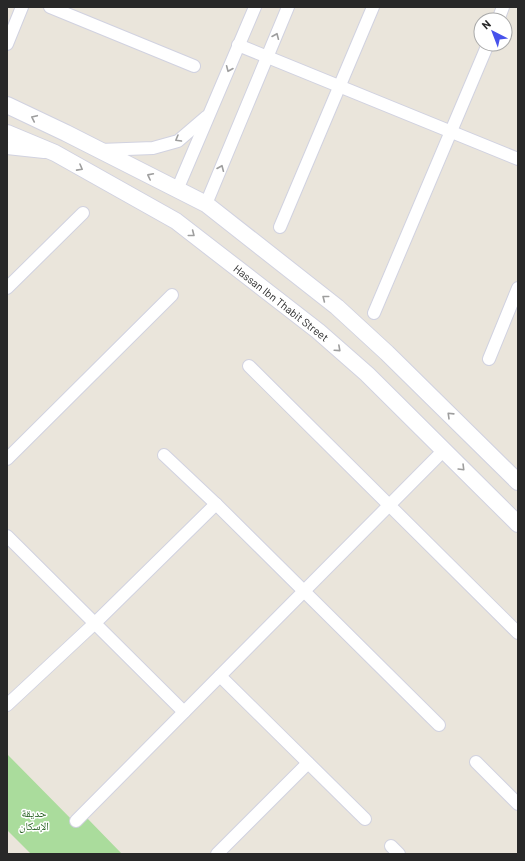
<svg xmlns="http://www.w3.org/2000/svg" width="525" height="861" font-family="Barlow,'Noto Naskh Arabic',sans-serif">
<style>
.green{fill:#aadc9c}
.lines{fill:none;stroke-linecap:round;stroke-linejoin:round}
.minor-casing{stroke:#d1d2e0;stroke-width:14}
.tertiary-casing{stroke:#d1d2e0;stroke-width:18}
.minor{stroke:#fff;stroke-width:12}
.tertiary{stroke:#fff;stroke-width:16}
.oneway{stroke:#9e9e9e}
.labels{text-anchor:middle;stroke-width:3;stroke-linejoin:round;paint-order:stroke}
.street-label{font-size:11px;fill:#282828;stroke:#fff}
.park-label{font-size:11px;fill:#255f1f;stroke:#fff}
</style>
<rect width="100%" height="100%" fill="#eae5db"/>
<path class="green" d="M7 754 78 826 87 818 122 854H31L7 830Z"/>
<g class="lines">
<g class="minor-casing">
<g id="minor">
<path d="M50 7 194 66"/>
<path d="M498 20 503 7"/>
<path d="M7 44 22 7"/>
<path d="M238 45 518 159"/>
<path d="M7 148 44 152"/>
<path d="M100 150 153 148 178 141 206 117"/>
<path d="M177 190 255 7"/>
<path d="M206 204 288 7"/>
<path d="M280 227 373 7"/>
<path d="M7 288 83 213"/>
<path d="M374 313 488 44"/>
<path d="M489 359 518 288"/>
<path d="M249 366 518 633"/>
<path d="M164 455 216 504 439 725"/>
<path d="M7 459 172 295"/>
<path d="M7 536 184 712"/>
<path d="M220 676 365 819"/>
<path d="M7 705 95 623 216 504"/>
<path d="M476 762 518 804"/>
<path d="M76 821 444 450"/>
<path d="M391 846 399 854"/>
<path d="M217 854 308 763"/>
</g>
</g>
<g class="tertiary-casing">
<g id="tertiary">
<path d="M7 105 66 133 206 204 337 307 387 353 518 482"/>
<path d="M7 133 55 153 176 221 318 331 367 374 518 524"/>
</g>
</g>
<use href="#minor" class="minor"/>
<use href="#tertiary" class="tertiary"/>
</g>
<defs><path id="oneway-chevron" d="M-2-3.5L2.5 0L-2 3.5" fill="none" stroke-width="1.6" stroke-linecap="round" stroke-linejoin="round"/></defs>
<g class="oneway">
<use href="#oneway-chevron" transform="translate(276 36) rotate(-67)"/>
<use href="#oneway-chevron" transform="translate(229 69) rotate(113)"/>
<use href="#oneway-chevron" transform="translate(34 118) rotate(-155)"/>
<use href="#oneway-chevron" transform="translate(178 139) rotate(150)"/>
<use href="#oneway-chevron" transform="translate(80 168) rotate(29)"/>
<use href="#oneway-chevron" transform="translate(221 168) rotate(-67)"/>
<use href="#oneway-chevron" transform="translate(150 176) rotate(-153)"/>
<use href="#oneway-chevron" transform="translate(192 234) rotate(38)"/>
<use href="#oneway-chevron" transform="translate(325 298) rotate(-142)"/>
<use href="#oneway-chevron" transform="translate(338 349) rotate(42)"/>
<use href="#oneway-chevron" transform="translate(450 415) rotate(-136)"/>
<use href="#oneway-chevron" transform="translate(462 468) rotate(45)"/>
</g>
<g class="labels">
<g class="street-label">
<text transform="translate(281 303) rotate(38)" y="4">Hassan Ibn Thabit Street</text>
</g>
<g class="park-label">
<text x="34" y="817">حديقة<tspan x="34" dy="13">الإسكان</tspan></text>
</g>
</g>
<rect width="525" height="861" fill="none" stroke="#282828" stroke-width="16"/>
<g transform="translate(493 32) rotate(318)"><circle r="19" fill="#ffffff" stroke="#a9a9a9"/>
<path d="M0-3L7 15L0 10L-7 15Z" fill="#4752eb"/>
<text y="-6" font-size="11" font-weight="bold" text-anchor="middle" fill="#282828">N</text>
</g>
</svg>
